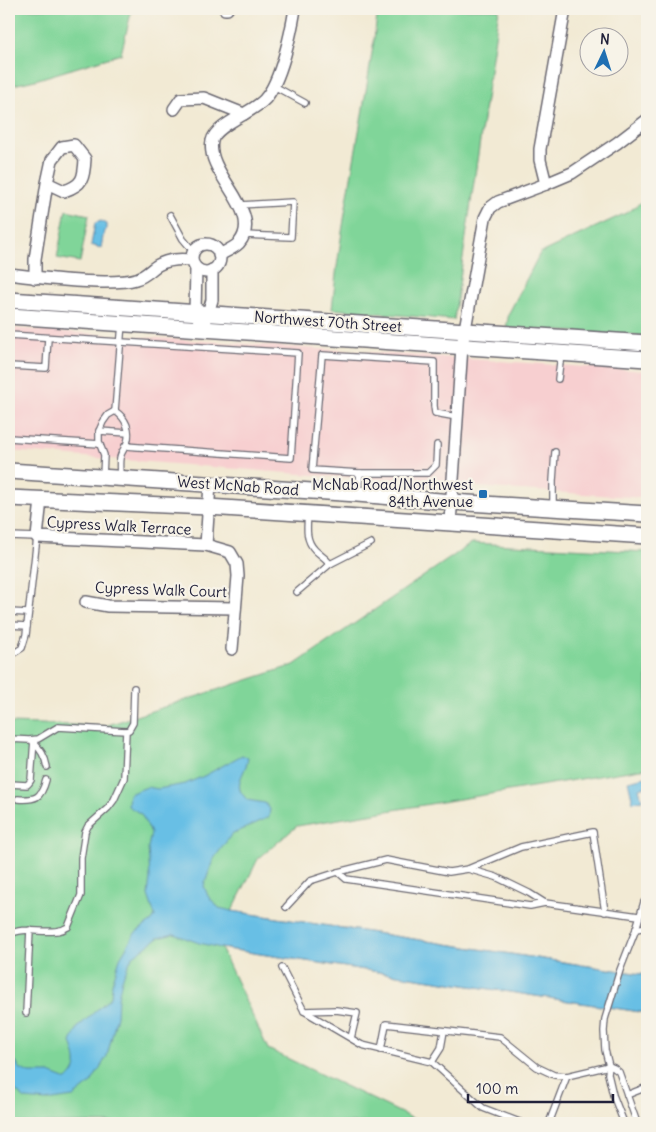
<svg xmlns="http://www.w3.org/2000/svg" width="656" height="1132" font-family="Delius,sans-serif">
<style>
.built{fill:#f7cfd0}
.green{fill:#80d599;stroke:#517c6a}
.water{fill:#68bfe5;stroke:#457090}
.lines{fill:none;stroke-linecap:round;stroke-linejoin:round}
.lane-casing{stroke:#6b6871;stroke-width:8}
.street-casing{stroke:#6b6871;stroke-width:14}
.secondary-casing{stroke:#6b6871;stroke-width:18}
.lane{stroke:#fff;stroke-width:5.5}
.street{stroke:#fff;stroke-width:11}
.secondary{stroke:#fff;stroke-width:15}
.poi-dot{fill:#1f6fb2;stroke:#f7f3e8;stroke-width:2}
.labels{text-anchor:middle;stroke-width:4.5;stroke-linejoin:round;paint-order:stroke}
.street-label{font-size:15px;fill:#22223b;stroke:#f7f3e8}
.poi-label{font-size:15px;fill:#22223b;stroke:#f7f3e8;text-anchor:end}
</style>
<rect width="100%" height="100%" fill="#f7f3e8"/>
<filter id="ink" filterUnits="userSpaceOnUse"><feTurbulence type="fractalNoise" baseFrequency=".02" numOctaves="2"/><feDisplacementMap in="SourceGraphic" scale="10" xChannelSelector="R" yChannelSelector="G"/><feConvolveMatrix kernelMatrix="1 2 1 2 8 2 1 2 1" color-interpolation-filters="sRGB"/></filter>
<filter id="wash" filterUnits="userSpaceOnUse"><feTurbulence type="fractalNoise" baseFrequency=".0096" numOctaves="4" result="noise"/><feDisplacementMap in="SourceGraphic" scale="20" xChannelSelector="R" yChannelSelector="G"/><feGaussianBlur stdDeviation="1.12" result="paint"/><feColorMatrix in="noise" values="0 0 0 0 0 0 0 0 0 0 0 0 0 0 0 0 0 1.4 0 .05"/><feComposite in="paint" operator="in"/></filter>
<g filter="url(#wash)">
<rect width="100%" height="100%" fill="#f2ead4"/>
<path class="built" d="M9 328 647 371V498L429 484 9 451Z"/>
<g class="green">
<path d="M9 9H132L121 54 35 80 9 86Z"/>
<path d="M378 9H499L454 320 332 309C342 208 366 109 378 9Z"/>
<path d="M647 198V336L506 328 509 313 540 253 626 213Z"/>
<path d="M66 210 89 215 80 262 57 258Z"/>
<path d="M472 543 647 552V768L297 826 258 859 232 911 647 975V1013L221 948 268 1049 422 1123H9V723L105 726 294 665Z"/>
</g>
<g class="water">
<path d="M101 221 107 224V229L104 231 101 248 91 245 95 223Z"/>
<path d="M242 755 248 758C247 769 237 779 240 790 241 793 245 797 247 800L265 803 270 809 269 817 231 835 213 860 204 886 208 896 219 908 232 911 647 975V1013L221 948 199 943 174 934 158 938 132 957 122 979 118 998 117 1016 107 1056 91 1083 73 1097 46 1101 25 1099 15 1090 9 1069V1062L16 1061 19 1068 29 1073H49L67 1080C81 1067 76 1058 71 1042L78 1027 111 997 112 984 120 958 135 933 152 921 155 916 148 895 150 877 148 848 151 833 141 814 128 806 129 794 147 787 158 789 185 784 204 776Z"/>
<path d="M645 777 647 786 639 788 642 800 633 802 628 781Z"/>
</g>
</g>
<g filter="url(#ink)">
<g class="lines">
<g class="lane-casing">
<g id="lane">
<path d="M274 86 305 103"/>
<path d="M240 205 293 202 291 237 244 235"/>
<path d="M170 215 183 239 194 252"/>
<path d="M9 335 298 353 291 458 125 446"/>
<path d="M9 366 46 368 48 338"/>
<path d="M558 379 561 354"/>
<path d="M115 411 122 323"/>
<path d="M115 411C126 418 131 430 127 443 125 448 121 452 120 458 119 464 120 472 120 478"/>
<path d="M99 431 128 433"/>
<path d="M9 438 100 444"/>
<path d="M360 473 312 470 322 355 434 362V406L435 413 457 417"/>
<path d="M103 476 104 455 99 442V431L103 422 108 415 115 411"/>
<path d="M358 492 360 473H428L436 465 437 445"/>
<path d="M553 507V481L555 452"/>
<path d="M308 514C307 527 305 540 315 550 320 555 326 558 330 564L371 543"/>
<path d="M9 536 37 537 26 635 22 648 11 655 9 654"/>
<path d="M297 592 330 564"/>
<path d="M9 612 28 613"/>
<path d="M9 625 27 626"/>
<path d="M9 739 29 740 38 739 58 727 126 731 129 730 133 723 134 688"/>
<path d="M33 742C41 750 45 756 47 767"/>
<path d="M9 784 27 785 29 783 31 780 34 740"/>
<path d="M18 799C35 800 41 799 46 780"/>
<path d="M468 869 496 877 529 893 545 903"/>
<path d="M338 872 386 860 449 872 468 869 521 847 593 832 605 912"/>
<path d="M286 907 310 881 338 872 346 879 530 906 545 903 639 916"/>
<path d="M636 929 647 927"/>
<path d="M9 935C24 925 44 935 61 930 63 930 65 928 68 927L81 895V858L85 832 88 826 108 808 114 800 124 778 126 731"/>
<path d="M282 968 304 1011 362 1045 432 1062 483 1108 522 1123"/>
<path d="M304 1011 336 1010 357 1013 351 1038"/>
<path d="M26 1013 30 930"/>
<path d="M381 1050 386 1024 500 1037 537 1067 554 1075 567 1076 609 1066"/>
<path d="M432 1062 441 1048 444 1031"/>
<path d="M609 1066 614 1068 619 1072 637 1123"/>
<path d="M627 1095 647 1087"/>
<path d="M549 1123 567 1076"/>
<path d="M624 1123 613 1095 608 1074 609 1066 605 1050 604 1031 605 1019 620 970 636 929 644 902 647 899"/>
</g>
</g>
<g class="street-casing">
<g id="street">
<path d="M225 9H227"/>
<path d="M174 109 181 99 204 98 244 114"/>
<path d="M546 184 540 160V149L565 9"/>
<circle cx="206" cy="258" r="14"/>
<path d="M219 255C225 252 234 248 239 243 265 212 205 174 212 141 215 125 254 112 265 99 281 81 291 33 295 9"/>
<path d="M196 268 195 312 199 320"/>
<path d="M9 274C40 278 73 282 105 282 115 282 126 282 136 279 145 277 151 269 158 265 169 259 180 259 192 260"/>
<path d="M35 278V259L47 183 52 160 62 147 74 145 85 159C84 178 83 185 64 191L47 183"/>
<path d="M206 320 212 300V270"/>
<path d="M41 500 37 537 206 545 230 552 237 564 238 576 232 649"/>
<path d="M450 524 462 346 485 218 490 208 498 202 546 184 572 173 617 143 647 120"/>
<path d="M206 545 210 484"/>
<path d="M86 602 108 606 235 608"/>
</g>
</g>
<g class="secondary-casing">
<g id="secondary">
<path d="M9 300C222 314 434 330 647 343"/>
<path d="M9 316 647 359"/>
<path d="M9 471 357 494 452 502 647 514"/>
<path d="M9 498 208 507 647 536"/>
</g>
</g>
<use href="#lane" class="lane"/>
<use href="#street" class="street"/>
<use href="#secondary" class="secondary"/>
</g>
</g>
<rect class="poi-dot" x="478" y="489" width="10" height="10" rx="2.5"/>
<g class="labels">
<g class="street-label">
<text transform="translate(328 322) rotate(4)" y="5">Northwest 70th Street</text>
<text transform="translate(238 486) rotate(4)" y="5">West McNab Road</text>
<text transform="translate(119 526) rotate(3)" y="5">Cypress Walk Terrace</text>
<text transform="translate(161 590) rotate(2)" y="5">Cypress Walk Court</text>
</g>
<g class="poi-label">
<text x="473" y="490">McNab Road/Northwest<tspan x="473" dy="17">84th Avenue</tspan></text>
</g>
</g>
<rect width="656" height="1132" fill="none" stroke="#f7f3e8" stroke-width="30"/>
<g transform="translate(604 52) rotate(4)"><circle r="24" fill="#f7f3e8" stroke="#a29fa3"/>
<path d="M0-4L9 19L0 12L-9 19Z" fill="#1f6fb2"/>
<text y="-8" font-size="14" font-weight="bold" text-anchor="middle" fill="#22223b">N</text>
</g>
<path d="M468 1094v8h145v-8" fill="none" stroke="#22223b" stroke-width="2.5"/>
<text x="476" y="1094" font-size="15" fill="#22223b" stroke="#f7f3e8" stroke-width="4" paint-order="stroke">100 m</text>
</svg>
